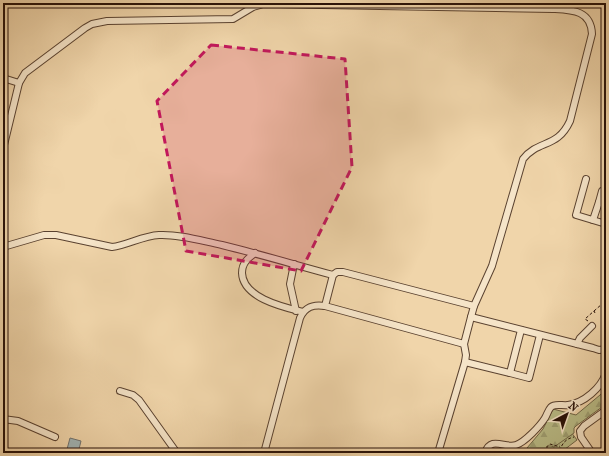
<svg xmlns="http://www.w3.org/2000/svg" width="609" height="456" font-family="'IM FELL French Canon',serif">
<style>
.grass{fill:url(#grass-tufts);stroke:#716748}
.forest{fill:url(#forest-firs);stroke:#716748}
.water{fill:#a1b5b5;stroke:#717370}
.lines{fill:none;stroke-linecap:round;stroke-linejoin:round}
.minor-casing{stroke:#5a4230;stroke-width:8}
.path{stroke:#281108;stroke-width:1;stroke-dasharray:3 2;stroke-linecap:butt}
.minor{stroke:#f5e4c8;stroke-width:6}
.marked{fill:#c2185b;fill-opacity:0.2;stroke:#c2185b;stroke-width:3;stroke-dasharray:8 5;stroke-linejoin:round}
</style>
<defs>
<pattern id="grass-tufts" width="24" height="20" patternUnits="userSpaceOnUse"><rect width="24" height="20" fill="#babd88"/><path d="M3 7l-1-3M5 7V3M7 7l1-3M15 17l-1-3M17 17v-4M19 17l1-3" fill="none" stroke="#a0a174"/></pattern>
<pattern id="forest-firs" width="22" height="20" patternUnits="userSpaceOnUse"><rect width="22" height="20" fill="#babd88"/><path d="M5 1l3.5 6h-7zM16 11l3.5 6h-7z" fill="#a0a174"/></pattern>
</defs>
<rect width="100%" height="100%" fill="#f0d5aa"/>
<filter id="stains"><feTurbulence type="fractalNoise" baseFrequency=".005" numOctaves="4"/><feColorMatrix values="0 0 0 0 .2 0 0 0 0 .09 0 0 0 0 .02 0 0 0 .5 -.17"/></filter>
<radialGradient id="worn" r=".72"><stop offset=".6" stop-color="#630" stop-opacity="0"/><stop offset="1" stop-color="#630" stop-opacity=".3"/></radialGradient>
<path class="grass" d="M565 424 577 440 560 453H535Z"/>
<path class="forest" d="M606 390V404L576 426 574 428V433L554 447 551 446H548L545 453H528L527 448 543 429 553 409 576 415Z"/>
<path class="water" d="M70 438 81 441 78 453H66Z"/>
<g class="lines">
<g class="minor-casing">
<g id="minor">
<path d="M3 78 19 83"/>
<path d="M3 149 19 83 25 73 85 28 92 24 107 21 233 19 253 7 264 4 553 9C572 10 591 10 592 34L570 121C557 149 539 139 523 159L492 266 474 306 471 317"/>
<path d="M586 179 576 215 606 224"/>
<path d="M599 202 602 191"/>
<path d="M593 220 599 202 606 204"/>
<path d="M3 247 44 235H56L112 247C128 245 142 236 159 235 180 234 202 241 222 245 259 254 296 265 333 275L325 306 464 344"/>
<path d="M255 253C248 258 242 263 242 273 243 298 283 307 303 312"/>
<path d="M294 264 290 284 296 311"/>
<path d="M333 275 337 272H343L474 306"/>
<path d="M577 344 580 338 592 326"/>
<path d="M465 362 510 373 521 330"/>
<path d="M510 373 529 378 540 335"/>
<path d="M120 391 133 395 139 400 177 453"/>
<path d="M3 419 18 421 55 437"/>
<path d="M264 453 300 318C305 307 313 304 325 306"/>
<path d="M438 453 465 362 466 355 464 344 471 317 593 348 599 350 606 349"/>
<path d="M485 453C491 435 505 449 516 445 525 442 540 426 545 418 547 415 548 410 551 407 555 403 563 406 568 405 584 403 601 388 606 373"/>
<path d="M592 453 581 437 580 431 584 426 606 410"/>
</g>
</g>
<g class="path">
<path d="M594 311 602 304H606"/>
<path d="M588 321 585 319 594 311 595 313"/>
<path d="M537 449 543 450 550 444 560 447"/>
<path d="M555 453 559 451C563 443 565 439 574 437"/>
</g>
<use href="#minor" class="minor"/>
</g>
<path class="marked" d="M211 45 345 59 352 167 301 271 186 251 157 101Z"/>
<rect width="609" height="456" fill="none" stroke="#f0d5aa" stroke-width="16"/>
<rect x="4" y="4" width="601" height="448" fill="none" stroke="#281108" stroke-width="2"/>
<rect x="8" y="8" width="593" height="440" fill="none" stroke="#281108"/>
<g transform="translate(567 414) rotate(41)" stroke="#f5e4c8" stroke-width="3" paint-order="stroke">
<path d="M0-3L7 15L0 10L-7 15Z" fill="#281108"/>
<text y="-6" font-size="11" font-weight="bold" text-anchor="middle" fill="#281108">N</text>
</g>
<rect width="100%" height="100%" filter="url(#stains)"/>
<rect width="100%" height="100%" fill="url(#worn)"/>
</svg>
